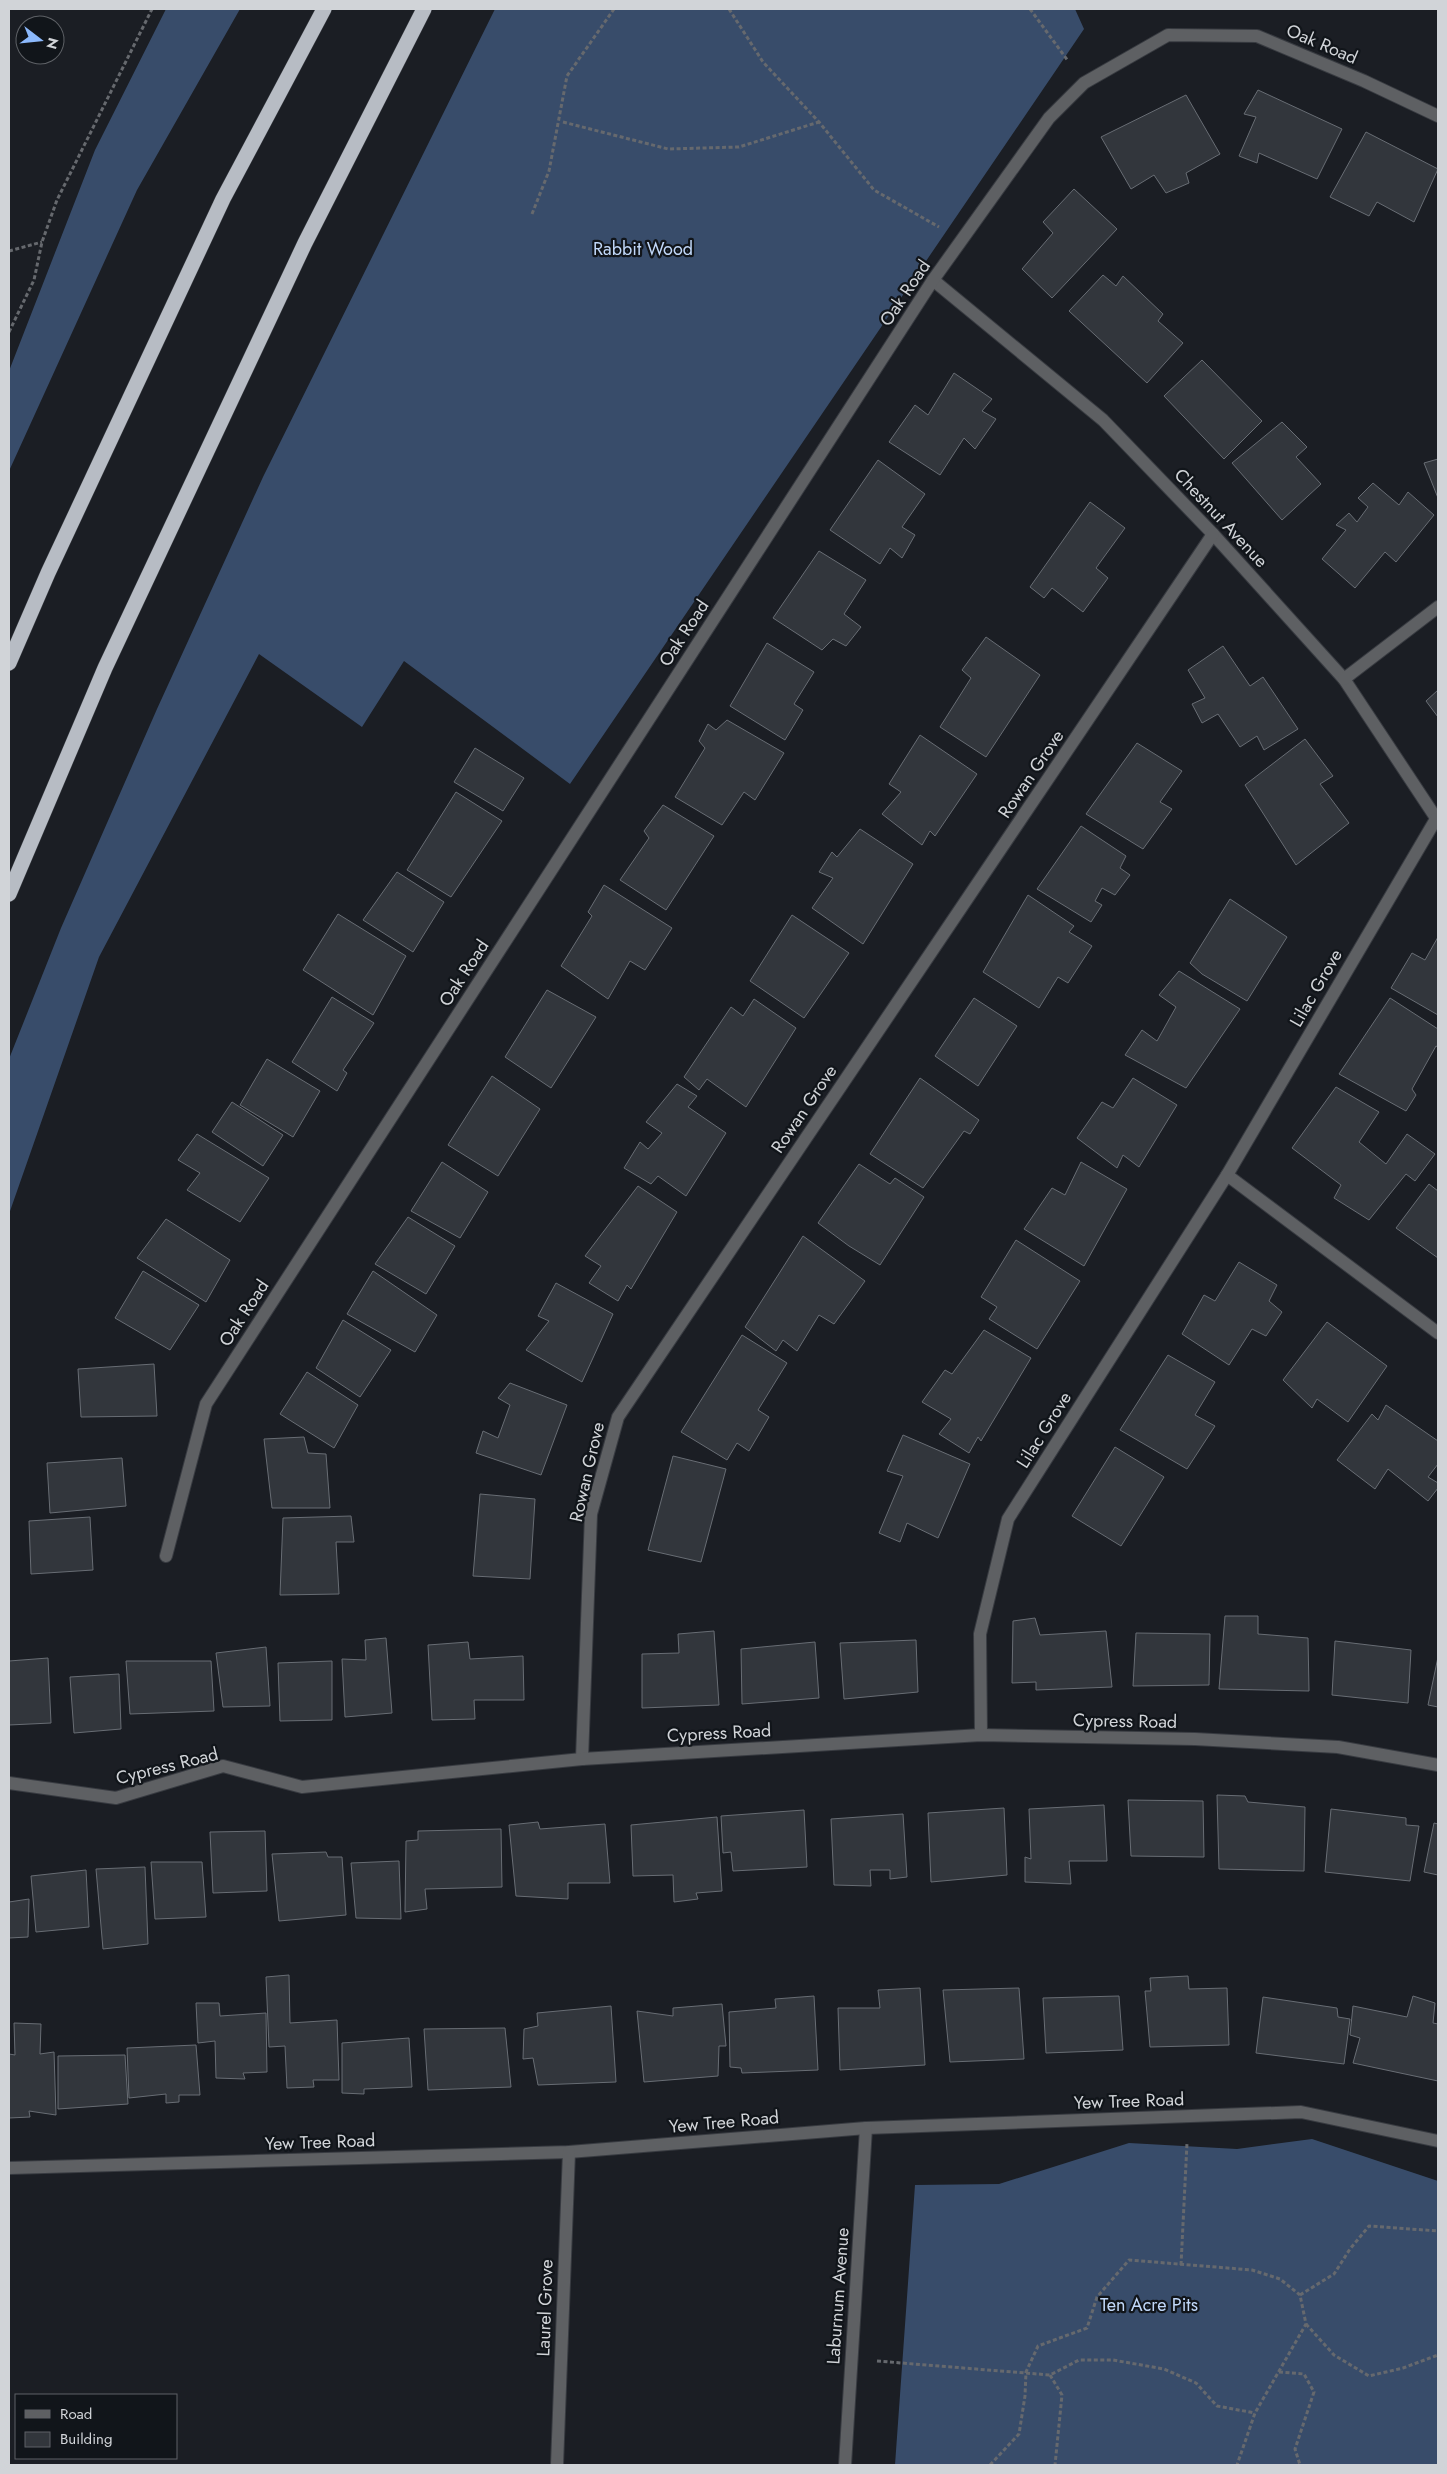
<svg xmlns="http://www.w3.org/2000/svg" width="1447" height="2474" font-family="Jost,sans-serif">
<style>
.forest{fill:#384c6a}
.building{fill:#32363c;stroke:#686d74}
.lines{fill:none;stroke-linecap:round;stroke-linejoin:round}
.minor-casing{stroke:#383b41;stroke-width:14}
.highway-casing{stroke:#383b41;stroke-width:16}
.path{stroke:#66696e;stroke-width:3;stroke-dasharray:4 2.5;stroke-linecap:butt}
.minor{stroke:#5e6063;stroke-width:12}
.highway{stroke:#b7bcc4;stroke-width:15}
.labels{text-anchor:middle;stroke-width:4.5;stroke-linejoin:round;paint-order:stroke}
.street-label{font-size:18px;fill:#d1d4d8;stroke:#11151a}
.park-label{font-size:18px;fill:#c1d8f9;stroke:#11151a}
</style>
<rect width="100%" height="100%" fill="#1b1e24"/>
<g class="forest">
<path d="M166 9H240L137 190 9 471V371L95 150Z"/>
<path d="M495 9H1075L1084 29 570 784 404 661 362 727 259 654 99 957 9 1214V1059L61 928 157 709 263 477Z"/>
<path d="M1312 2139 1438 2181V2465H895L915 2185 999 2184 1129 2143 1237 2149Z"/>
</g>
<g class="building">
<path d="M1258 90 1342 129 1317 179 1259 153 1257 163 1239 156 1256 117 1244 114Z"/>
<path d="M1186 95 1220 154 1186 173 1189 183 1166 193 1154 175 1131 189 1101 137Z"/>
<path d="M1366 132 1438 169 1414 222 1377 202 1369 216 1330 197Z"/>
<path d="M1074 189 1117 229 1052 298 1022 269 1053 233 1043 222Z"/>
<path d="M1103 275 1116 286 1123 276 1163 314 1158 321 1183 343 1147 383 1069 311Z"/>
<path d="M1202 360 1262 421 1224 459 1164 396Z"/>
<path d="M954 373 992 399 982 411 996 419 975 449 964 438 940 475 889 442 915 405 928 415Z"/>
<path d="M1282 422 1307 447 1296 457 1321 484 1282 520 1232 463Z"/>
<path d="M1438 459V498L1424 463Z"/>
<path d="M878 460 925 494 902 527 915 535 902 558 890 548 880 564 830 530Z"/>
<path d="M1373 483 1399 505 1408 492 1434 515 1396 562 1385 552 1355 588 1322 559 1346 530 1336 525 1349 513 1357 522 1368 507 1358 498Z"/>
<path d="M1090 502 1125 528 1096 568 1108 578 1083 612 1052 588 1044 598 1030 587Z"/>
<path d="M819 551 866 580 844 614 861 627 846 646 833 639 822 650 773 618Z"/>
<path d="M986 637 1040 675 986 757 940 727 971 678 962 670Z"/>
<path d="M767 643 814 672 794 704 803 710 785 740 730 706Z"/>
<path d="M1223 646 1250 686 1263 677 1298 729 1264 750 1257 736 1240 747 1218 714 1202 723 1192 704 1205 698 1188 670Z"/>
<path d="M1438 690V717L1426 701Z"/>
<path d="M727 720 784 753 755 800 744 792 722 825 675 797 705 748 699 741 708 724 716 730Z"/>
<path d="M920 735 977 774 935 836 930 831 922 845 882 814 901 792 889 784Z"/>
<path d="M1305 739 1333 776 1320 784 1349 823 1296 865 1245 785Z"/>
<path d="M1137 743 1182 771 1160 802 1172 809 1143 849 1086 814Z"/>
<path d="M475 748 524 778 503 811 454 782Z"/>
<path d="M456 792 502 821 451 897 407 870Z"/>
<path d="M663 805 714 836 666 910 620 880 649 838 644 831Z"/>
<path d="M1081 826 1126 856 1120 868 1130 875 1115 895 1102 888 1095 901 1102 905 1091 922 1037 889Z"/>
<path d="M860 829 913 864 863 944 812 908 833 878 819 872 832 852 837 857Z"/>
<path d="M397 872 444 902 413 952 363 920Z"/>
<path d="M604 885 672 928 645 970 630 961 608 999 561 966 592 916 588 912Z"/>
<path d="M1028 895 1074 926 1069 932 1092 946 1068 983 1058 977 1039 1008 983 972Z"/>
<path d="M1230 899 1287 937 1247 1001 1202 974 1190 963Z"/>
<path d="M338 914 406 956 373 1015 303 970Z"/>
<path d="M792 915 849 953 804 1018 750 981Z"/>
<path d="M1438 937V1015L1391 988 1412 953 1425 960Z"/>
<path d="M1179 971 1240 1009 1186 1088 1125 1055 1142 1030 1157 1041 1176 1007 1159 995Z"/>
<path d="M547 990 596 1017 551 1088 505 1057Z"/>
<path d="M332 997 374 1023 343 1070 347 1073 337 1091 292 1062Z"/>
<path d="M974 998 1017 1026 978 1086 935 1056Z"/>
<path d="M1390 998 1438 1029V1047L1436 1046 1412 1089 1416 1095 1406 1111 1339 1074Z"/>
<path d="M754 999 796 1028 746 1107 707 1079 699 1090 684 1077 731 1007 743 1016Z"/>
<path d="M267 1059 320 1091 293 1137 240 1105Z"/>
<path d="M492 1076 540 1109 498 1176 448 1145Z"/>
<path d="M920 1078 979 1120 970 1134 964 1131 923 1188 870 1154Z"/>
<path d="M1133 1078 1177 1105 1139 1167 1123 1155 1117 1168 1077 1138 1102 1102 1113 1108Z"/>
<path d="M677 1084 697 1096 688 1107 726 1133 686 1196 658 1176 651 1184 624 1168 640 1142 648 1149 662 1133 646 1122Z"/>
<path d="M1336 1087 1379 1112 1359 1142 1386 1164 1407 1134 1435 1154 1415 1181 1406 1174 1369 1220 1334 1198 1341 1185 1292 1148Z"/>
<path d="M232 1102 283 1135 263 1166 212 1132Z"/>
<path d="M197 1134 269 1178 240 1222 187 1190 200 1173 178 1160Z"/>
<path d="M442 1162 488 1192 460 1238 411 1211Z"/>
<path d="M1081 1162 1127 1189 1084 1266 1024 1229 1052 1188 1065 1195Z"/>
<path d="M859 1164 890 1184 895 1178 924 1197 880 1265 849 1246 818 1223Z"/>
<path d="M1429 1184 1438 1191V1258L1396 1228Z"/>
<path d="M638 1186 677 1212 631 1289 627 1285 618 1301 589 1283 601 1266 585 1256Z"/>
<path d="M408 1217 455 1246 426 1294 375 1264Z"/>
<path d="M166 1219 230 1260 206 1302 137 1258Z"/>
<path d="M803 1236 865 1281 834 1324 819 1315 797 1351 783 1340 776 1351 745 1327Z"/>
<path d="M1016 1240 1080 1281 1037 1349 989 1319 997 1307 981 1297Z"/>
<path d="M1239 1262 1277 1285 1269 1301 1282 1312 1266 1336 1252 1329 1229 1365 1182 1334 1204 1295 1215 1301Z"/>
<path d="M143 1271 199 1305 170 1350 115 1318Z"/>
<path d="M373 1271 437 1315 415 1352 347 1314Z"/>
<path d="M556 1283 613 1314 582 1382 526 1350 549 1321 538 1316Z"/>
<path d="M343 1320 391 1350 360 1397 316 1368Z"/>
<path d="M1327 1322 1387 1366 1348 1422 1317 1399 1312 1408 1283 1380Z"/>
<path d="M984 1330 1031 1358 981 1441 978 1437 969 1453 939 1434 951 1419 922 1402 945 1370 952 1374Z"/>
<path d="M742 1335 787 1363 758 1410 769 1417 749 1451 737 1443 727 1460 681 1432Z"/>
<path d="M1168 1355 1215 1382 1195 1415 1215 1426 1187 1469 1120 1430Z"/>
<path d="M154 1364 157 1416 81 1417 78 1369Z"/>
<path d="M307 1372 358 1405 334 1448 280 1414Z"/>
<path d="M510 1383 567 1405 541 1475 476 1453 483 1431 498 1438 510 1405 498 1398Z"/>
<path d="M1386 1405 1438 1441V1464L1428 1477 1438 1483V1488L1428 1501 1388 1469 1375 1489 1337 1460 1372 1414 1378 1420Z"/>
<path d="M903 1435 970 1464 938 1538 907 1523 900 1542 879 1533 903 1476 887 1471Z"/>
<path d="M304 1437 308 1453 326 1454 330 1508H272L264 1439Z"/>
<path d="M1115 1447 1164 1477 1121 1546 1072 1516Z"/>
<path d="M673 1456 726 1469 701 1562 648 1550Z"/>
<path d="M122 1458 126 1506 50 1513 47 1463Z"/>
<path d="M480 1494 535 1499 530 1579 473 1576Z"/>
<path d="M351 1516 354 1542H336L339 1594 280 1595 283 1518Z"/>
<path d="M90 1517 93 1570 31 1574 29 1521Z"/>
<path d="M1225 1616H1258V1634L1308 1638 1309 1691 1219 1689Z"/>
<path d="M1035 1618 1040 1635 1106 1631 1112 1687 1036 1690V1682L1012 1683 1013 1621Z"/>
<path d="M714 1631 719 1705 642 1708V1654L679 1653 678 1634Z"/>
<path d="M1136 1633 1210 1634 1209 1685 1133 1686Z"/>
<path d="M386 1638 392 1713 345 1717 342 1659 366 1660 365 1640Z"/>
<path d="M916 1640 918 1692 844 1699 840 1643Z"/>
<path d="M1335 1641 1411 1650 1408 1703 1332 1695Z"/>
<path d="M468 1642 470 1659 523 1656 524 1700H474L475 1719 432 1720 428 1645Z"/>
<path d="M815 1642 819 1698 742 1704 741 1649Z"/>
<path d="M266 1647 270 1706 223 1707 216 1653Z"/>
<path d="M1438 1657V1707L1428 1705Z"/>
<path d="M48 1658 51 1723 9 1725V1661Z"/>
<path d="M126 1661H211L214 1711 130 1714Z"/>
<path d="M332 1661V1720L280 1721 278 1663Z"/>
<path d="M119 1674 121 1729 74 1733 70 1677Z"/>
<path d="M1217 1795 1245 1796 1248 1802 1305 1807 1304 1871 1219 1869Z"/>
<path d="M1128 1800 1203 1801 1204 1857 1131 1856Z"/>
<path d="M1104 1805 1107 1861H1069L1071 1884 1025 1882V1857L1031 1859 1029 1809Z"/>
<path d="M1004 1808 1007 1875 931 1882 928 1813Z"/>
<path d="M1331 1809 1406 1818V1825L1419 1826 1410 1881 1325 1872Z"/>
<path d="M804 1810 807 1867 733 1871 731 1852 723 1853 721 1816Z"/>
<path d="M903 1814 907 1877 890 1879V1870H870L871 1886 834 1885 831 1819Z"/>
<path d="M717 1817 722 1891 696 1893 698 1899 674 1902 673 1875 633 1876 631 1825Z"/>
<path d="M538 1822 540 1829 605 1824 610 1883H568V1899L516 1896 509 1825Z"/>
<path d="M1434 1823 1438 1824V1875L1424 1872Z"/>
<path d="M501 1829 502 1887 425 1889 427 1909 405 1912 406 1841 418 1840V1831Z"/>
<path d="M265 1831 267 1891 213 1893 210 1832Z"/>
<path d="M326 1852 328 1857H342L346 1915 279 1921 272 1854Z"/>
<path d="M399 1861 401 1919 356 1918 351 1863Z"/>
<path d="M151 1862H202L206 1917 155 1919Z"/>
<path d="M145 1867 148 1944 103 1949 96 1869Z"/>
<path d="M86 1870 89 1927 36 1932 31 1876Z"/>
<path d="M9 1899V1902L29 1899 28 1937 9 1938Z"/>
<path d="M289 1975 290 2023 337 2020 339 2080H313L314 2087 287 2088 285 2046 269 2047 266 1977Z"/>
<path d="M1188 1976 1189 1989 1227 1988 1229 2045 1150 2047 1145 1991H1151L1150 1978Z"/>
<path d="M920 1988 925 2065 840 2070 838 2008H880L878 1990Z"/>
<path d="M1019 1988 1024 2059 950 2062 943 1990Z"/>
<path d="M814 1996 818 2070 742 2073 741 2068 730 2067 729 2012 776 2008 775 1999Z"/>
<path d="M1119 1996 1123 2050 1046 2053 1043 1998Z"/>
<path d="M1413 1996 1435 2003 1433 2023 1438 2024V2081L1353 2063 1360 2038 1350 2035 1353 2006 1407 2017Z"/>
<path d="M1263 1997 1337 2008 1338 2017 1350 2019 1344 2064 1256 2053Z"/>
<path d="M196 2003H219L220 2016 266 2013 267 2072 243 2073 245 2079 216 2078 215 2041 198 2043Z"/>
<path d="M722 2004 726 2046H719L718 2076 644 2082 637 2011 673 2016V2008Z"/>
<path d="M611 2006 616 2082 538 2085 533 2058 523 2059 524 2029 538 2026 537 2013Z"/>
<path d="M14 2023 41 2024 40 2054 54 2052 56 2115 29 2111 30 2117 9 2118V2054L15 2055Z"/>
<path d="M505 2028 511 2087 428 2090 424 2029Z"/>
<path d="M409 2038 412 2087 364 2089V2094L342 2093V2043Z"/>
<path d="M196 2045 200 2095H179V2102L166 2103V2094L129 2098 127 2048Z"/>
<path d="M125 2055 128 2104 58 2109V2056Z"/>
</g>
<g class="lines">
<g class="minor-casing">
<g id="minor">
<path d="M933 280 1103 420 1213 534 1344 679 1438 821"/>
<path d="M1344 679 1438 607"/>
<path d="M1227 1175 1438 1333"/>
<path d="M166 1556 206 1404 933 280 1049 118 1084 83 1168 35 1257 36 1364 81 1438 116"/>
<path d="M981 1735 980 1634 1008 1519 1227 1175 1436 819"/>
<path d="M582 1759 591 1514 618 1417 1213 534"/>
<path d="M9 1783 116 1798 223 1766 302 1787 582 1759 981 1735 1195 1739 1338 1747 1438 1765"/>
<path d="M9 2168 569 2152 866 2128 1301 2112 1438 2141"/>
<path d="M557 2465 569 2152"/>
<path d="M845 2465 866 2128"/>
</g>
</g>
<g class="highway-casing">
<g id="highway">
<path d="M9 663 48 573 223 199 324 9"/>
<path d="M9 894 105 668 305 243 424 9"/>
</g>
</g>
<g class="path">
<path d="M729 9 763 62 819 122 874 190 939 227"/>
<path d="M1030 9 1068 61"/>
<path d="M563 122 668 149 739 147 819 122"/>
<path d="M532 214 549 171 567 76 614 9"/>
<path d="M9 251 42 242"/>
<path d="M9 332 34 280 42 242 57 200 152 9"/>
<path d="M1181 2265 1187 2143"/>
<path d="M1300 2295 1334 2274 1350 2249 1369 2226 1438 2231"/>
<path d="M1306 2324 1334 2355 1369 2376 1403 2368 1438 2355"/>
<path d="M877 2361 1050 2375 1079 2360H1113L1164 2369 1196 2383 1217 2406 1255 2413"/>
<path d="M1279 2372 1304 2374 1314 2392 1295 2449 1300 2465"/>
<path d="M1050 2375 1062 2395 1055 2465"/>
<path d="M990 2465 1019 2434 1025 2396 1026 2372 1038 2346 1087 2328 1097 2297 1129 2260 1252 2270 1280 2279 1300 2295 1306 2324 1255 2413 1237 2465"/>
</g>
<use href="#minor" class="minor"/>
<use href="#highway" class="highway"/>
</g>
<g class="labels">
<g class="street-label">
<text transform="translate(1322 44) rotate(23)" y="6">Oak Road</text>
<text transform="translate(905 293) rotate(-56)" y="6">Oak Road</text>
<text transform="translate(1221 518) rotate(47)" y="6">Chestnut Avenue</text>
<text transform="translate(684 633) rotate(-57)" y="6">Oak Road</text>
<text transform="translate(1031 774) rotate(-56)" y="6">Rowan Grove</text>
<text transform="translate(464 973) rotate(-57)" y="6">Oak Road</text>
<text transform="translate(1316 988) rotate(-60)" y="6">Lilac Grove</text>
<text transform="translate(804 1109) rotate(-56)" y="6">Rowan Grove</text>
<text transform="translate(244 1313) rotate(-57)" y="6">Oak Road</text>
<text transform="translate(1044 1430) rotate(-58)" y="6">Lilac Grove</text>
<text transform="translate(587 1472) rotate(-77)" y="6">Rowan Grove</text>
<text transform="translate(1125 1721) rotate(1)" y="6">Cypress Road</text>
<text transform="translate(719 1733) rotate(-3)" y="6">Cypress Road</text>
<text transform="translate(167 1766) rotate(-14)" y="6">Cypress Road</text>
<text transform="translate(1129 2101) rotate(-2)" y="6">Yew Tree Road</text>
<text transform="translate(724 2122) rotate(-5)" y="6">Yew Tree Road</text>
<text transform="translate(320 2142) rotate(-2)" y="6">Yew Tree Road</text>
<text transform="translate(838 2296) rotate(-86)" y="6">Laburnum Avenue</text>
<text transform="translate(545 2308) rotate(-88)" y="6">Laurel Grove</text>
</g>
<g class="park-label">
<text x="643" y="255">Rabbit Wood</text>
<text x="1149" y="2311">Ten Acre Pits</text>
</g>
</g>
<rect width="1447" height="2474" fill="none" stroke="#d1d4d8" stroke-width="20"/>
<rect x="15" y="2394" width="162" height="65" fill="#11151a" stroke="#5e6166"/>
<rect x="25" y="2410" width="25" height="8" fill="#5e6063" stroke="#5e6166"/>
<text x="60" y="2419" font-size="15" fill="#d1d4d8">Road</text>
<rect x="25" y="2432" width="25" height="15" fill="#32363c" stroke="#5e6166"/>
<text x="60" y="2444" font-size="15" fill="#d1d4d8">Building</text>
<g transform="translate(40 40) rotate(106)"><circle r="24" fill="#11151a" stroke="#5e6166"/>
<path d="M0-4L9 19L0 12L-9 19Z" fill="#8cb9fc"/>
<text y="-8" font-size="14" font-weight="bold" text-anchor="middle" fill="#d1d4d8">N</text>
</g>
</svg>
